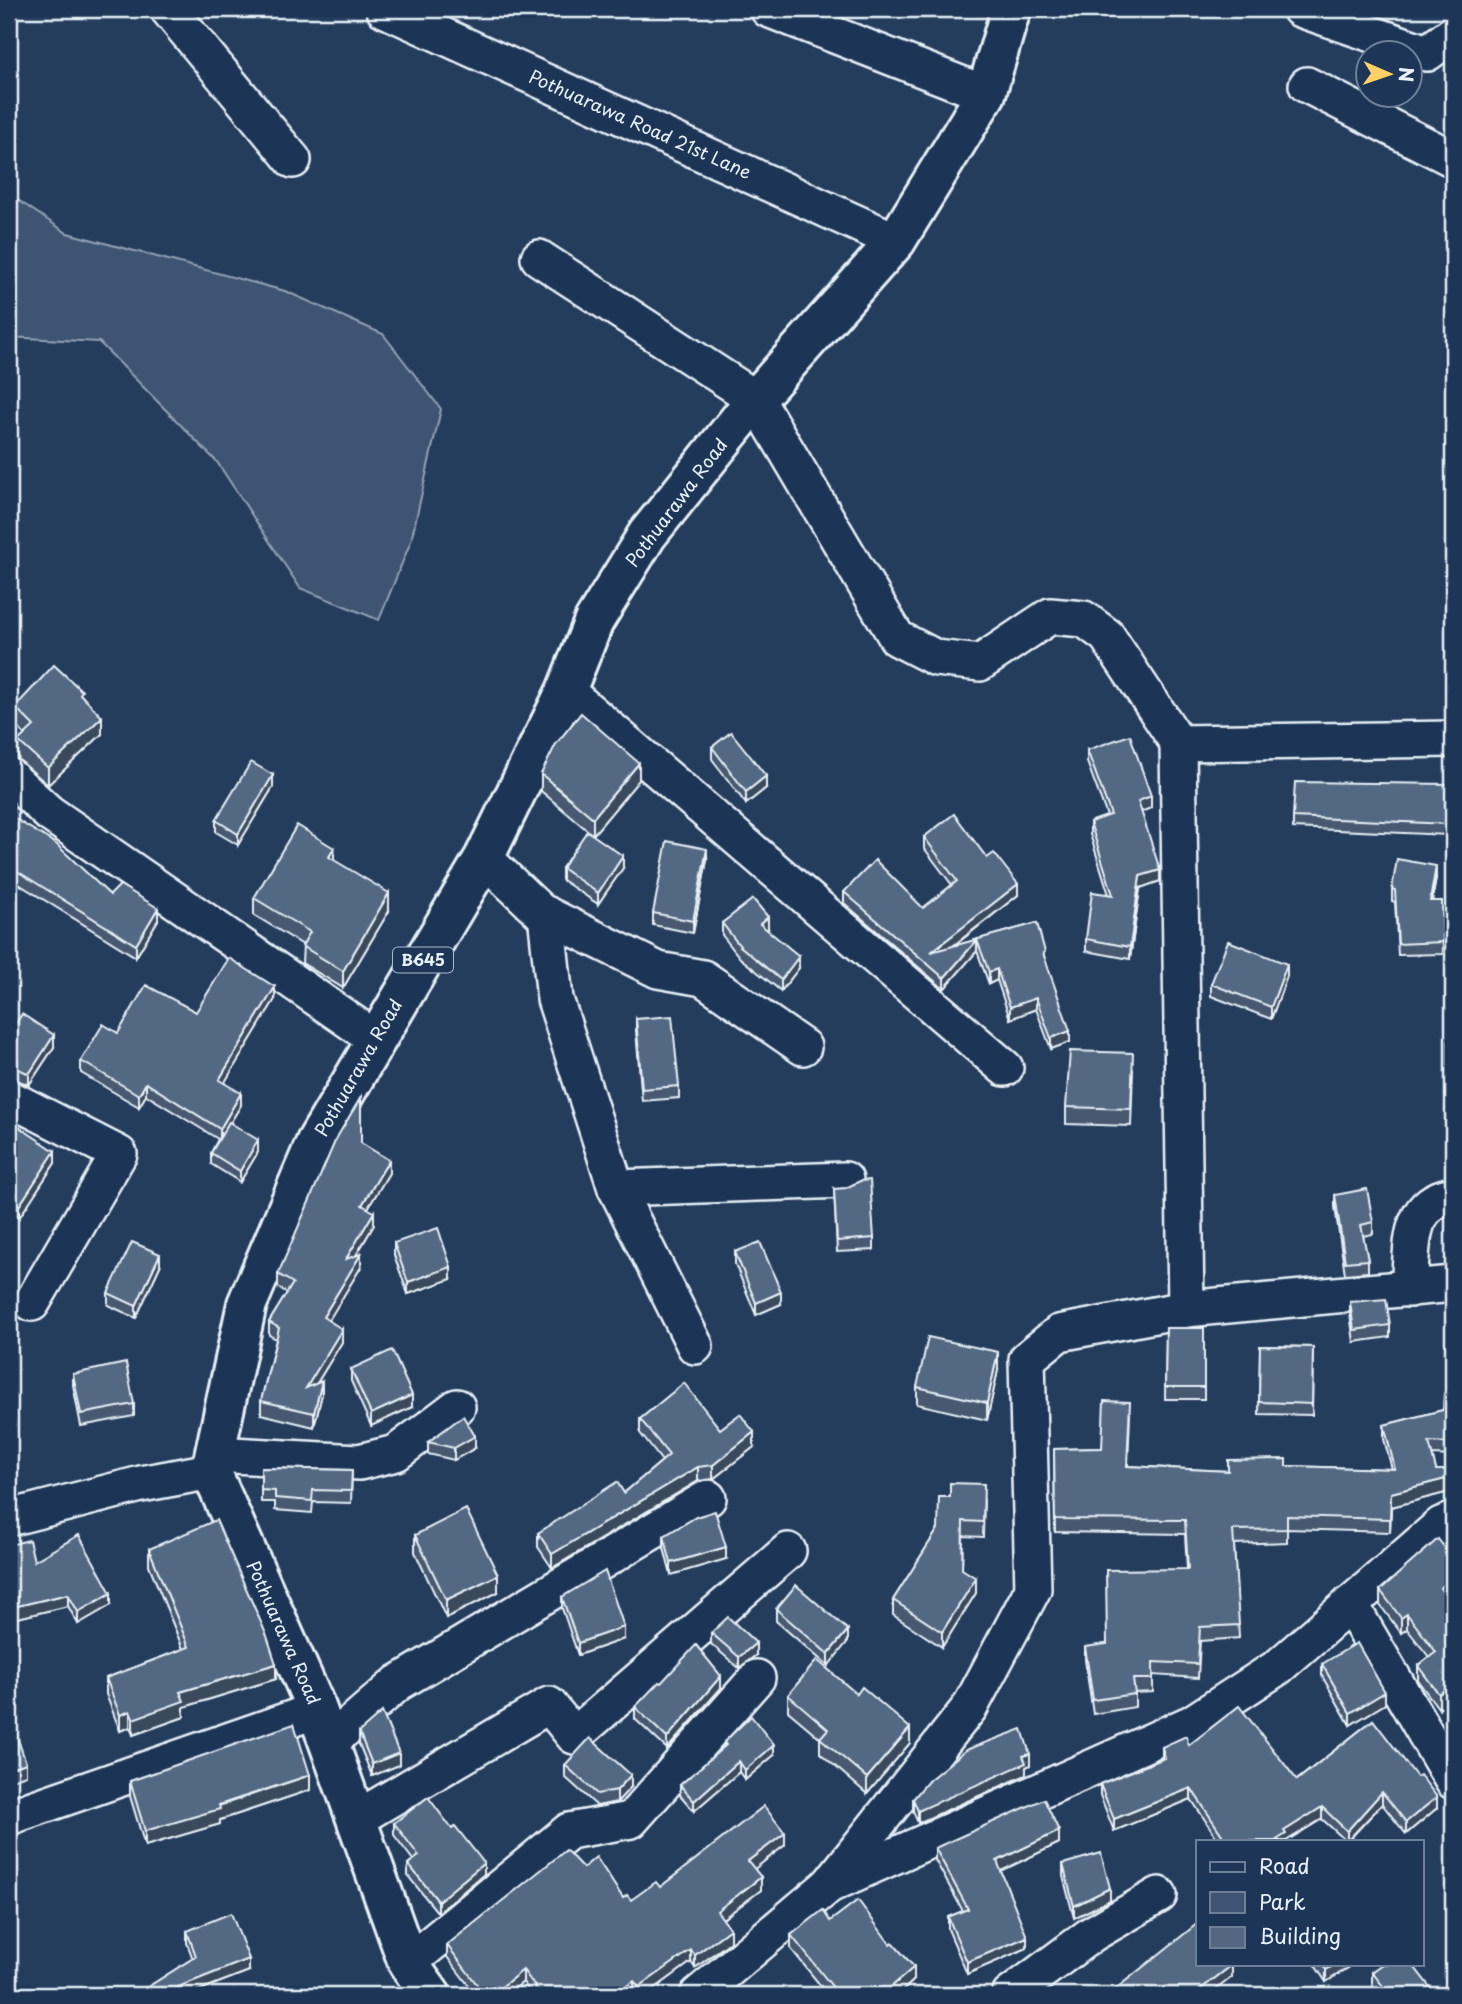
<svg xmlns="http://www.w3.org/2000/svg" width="1462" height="2004" font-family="'Playpen Sans',sans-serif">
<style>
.green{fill:#3e5472;stroke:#93a2b5;stroke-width:2}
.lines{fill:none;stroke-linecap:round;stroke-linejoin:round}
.minor-casing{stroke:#e8f1f8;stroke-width:40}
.major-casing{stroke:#e8f1f8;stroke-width:44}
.minor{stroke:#1d3557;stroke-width:35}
.major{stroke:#1d3557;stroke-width:38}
.wall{fill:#475970;stroke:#e8f1f8;stroke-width:2}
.shaded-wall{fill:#3a485b;stroke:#e8f1f8;stroke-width:2}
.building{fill:#536782;stroke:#e8f1f8;stroke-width:2}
.labels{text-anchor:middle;stroke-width:7;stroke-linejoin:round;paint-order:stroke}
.shield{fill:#1d3557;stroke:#abb9c8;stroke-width:2}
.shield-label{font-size:16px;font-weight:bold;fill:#e8f1f8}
.street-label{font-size:18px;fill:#e8f1f8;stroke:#1d3557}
</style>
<rect width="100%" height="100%" fill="#253d5d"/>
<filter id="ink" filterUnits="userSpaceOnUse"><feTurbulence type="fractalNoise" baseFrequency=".0143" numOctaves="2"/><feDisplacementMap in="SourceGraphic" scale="14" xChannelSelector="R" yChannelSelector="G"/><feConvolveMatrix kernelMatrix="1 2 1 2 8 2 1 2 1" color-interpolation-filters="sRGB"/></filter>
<g filter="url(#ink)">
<path class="green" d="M9 194 67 233 285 291 383 334 441 409 411 541 379 620 300 588 217 462 99 342 9 337Z"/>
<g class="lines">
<g class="minor-casing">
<g id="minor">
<path d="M168 9 293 160"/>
<path d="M384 9 896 241"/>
<path d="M768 9 986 94"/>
<path d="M1300 9 1427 53 1453 34"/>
<path d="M1307 85 1453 159"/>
<path d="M539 258 756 399 897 638 936 658 980 663 1050 616 1084 619 1107 636 1178 743"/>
<path d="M566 691 1005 1068"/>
<path d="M9 776 49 813 376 1039"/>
<path d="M484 858 541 912 658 970 703 978 803 1047"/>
<path d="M546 914 555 999 616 1188 695 1346"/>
<path d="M9 1098 119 1154 32 1303"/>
<path d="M616 1188 845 1180"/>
<path d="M1409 1289C1413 1250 1405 1203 1453 1195"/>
<path d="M1186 1309 1453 1284"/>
<path d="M214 1454 359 1462 396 1453 457 1407"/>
<path d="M9 1518 141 1484 211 1471"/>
<path d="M1350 1604 1453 1781"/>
<path d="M330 1742 398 1683 708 1498"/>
<path d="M9 1817 317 1710"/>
<path d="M356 1819 549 1705 574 1736 788 1551"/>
<path d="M829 1885 970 1707 1033 1589 1027 1359 1059 1333 1186 1309 1178 743 1453 739"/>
<path d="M408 1963 569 1831 631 1820 757 1678"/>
<path d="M698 1995 829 1885 1192 1723 1278 1667 1441 1525 1453 1520"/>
<path d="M1010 1995 1092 1934 1159 1895"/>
</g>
</g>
<g class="major-casing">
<path id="major" d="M431 1995 408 1963 317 1710 211 1471 247 1304 316 1142 484 858 566 691 594 621 647 535 756 399 896 241 986 94 1011 9"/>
</g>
<use href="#minor" class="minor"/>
<use href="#major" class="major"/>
</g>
<g class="wall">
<path d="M82 696 102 734 48 785 18 759V741L25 735 15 725V707Z"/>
<path d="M712 747 766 788 746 804 712 759Z"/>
<path d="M1087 750 1151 808 1141 811 1160 881 1140 888 1130 959 1086 951V939L1109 895 1090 834V822L1107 816 1087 762Z"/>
<path d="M541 774 639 780 593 835 541 791Z"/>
<path d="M1450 784 1448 835 1293 828V817Z"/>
<path d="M273 787 238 845 216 832V820Z"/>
<path d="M9 799 14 816 13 817 110 895 158 920 136 957 9 878Z"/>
<path d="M924 837 987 858 1018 895 954 946 1037 923 1045 960 1070 1042 1051 1049 1036 1009 1010 1019 997 980 989 984 977 951 944 989 844 903V892L923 908 952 885 924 848Z"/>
<path d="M707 860 693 933 653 925V913Z"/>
<path d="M562 868H623L598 904 562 880Z"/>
<path d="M1436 878 1432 901H1442L1443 954 1398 955 1395 902 1392 901V889Z"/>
<path d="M254 898 389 911 343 988 302 963 303 945 254 915Z"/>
<path d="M722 923 768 929 767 930 799 968 781 991 740 958 722 935Z"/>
<path d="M1287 976 1271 1019 1211 996V984Z"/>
<path d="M275 999 224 1083 241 1105 230 1123 258 1152 240 1182 211 1164V1153L218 1139 146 1095 139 1107 81 1073V1061L118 1033 196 1012Z"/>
<path d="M636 1019 679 1086V1098L642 1101 636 1031Z"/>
<path d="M9 1034 54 1047 29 1085 17 1080 9 1079Z"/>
<rect x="1448" y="1041" width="5" height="62"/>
<path d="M1133 1070 1131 1126 1066 1124V1107Z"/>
<path d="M9 1135 55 1163 19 1218 9 1210Z"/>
<path d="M361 1143 389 1173 368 1208 374 1225 356 1256 361 1267 328 1321 342 1342 317 1383 322 1394 314 1427 261 1414V1401L276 1339 269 1335V1322L287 1293 278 1287V1274Z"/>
<path d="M834 1189 874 1238V1250L837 1252Z"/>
<path d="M1335 1195 1373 1222V1234L1363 1236 1368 1260V1272L1345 1274 1335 1207Z"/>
<path d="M1453 1202V1238L1449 1217V1204Z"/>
<path d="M394 1243 451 1279 408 1294 394 1255Z"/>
<path d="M735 1252 781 1304 756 1315 735 1264Z"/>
<path d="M160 1266 136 1318 108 1305V1293Z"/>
<path d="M1350 1302 1390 1325V1337L1354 1342 1350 1314Z"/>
<path d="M1166 1328H1204V1399H1165Z"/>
<path d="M1260 1346 1313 1347 1312 1415 1259 1414Z"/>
<path d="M351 1369 412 1407 371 1426 351 1381Z"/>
<path d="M998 1370 987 1420 917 1404V1387Z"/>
<path d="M73 1374 134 1404V1416L81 1426 73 1385Z"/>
<path d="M1453 1394V1456L1432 1455 1436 1470H1453V1491L1391 1507 1390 1532 1287 1529V1542L1234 1544 1239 1638 1200 1641 1198 1678 1153 1675V1692L1135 1693V1707L1093 1714 1085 1660V1647L1106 1644 1187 1569 1185 1534 1055 1532 1054 1449 1102 1448 1130 1415 1128 1466 1228 1471 1286 1466 1392 1469 1384 1439V1425L1443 1410Z"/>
<path d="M640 1419 720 1429 754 1447 713 1479 698 1481 552 1568 538 1547V1533L624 1493 662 1461 640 1433Z"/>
<path d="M428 1442 475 1448 454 1460 428 1454Z"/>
<path d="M261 1468 352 1470 351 1503 313 1502 312 1513 275 1510V1502H261Z"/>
<path d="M984 1500 983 1537 963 1536 962 1569 976 1593 942 1647 893 1615V1600L938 1529Z"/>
<path d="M415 1535 498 1592 446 1618 415 1552Z"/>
<path d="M664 1536 726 1559 671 1575 664 1548Z"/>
<path d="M9 1545 34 1561 111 1605 78 1624 68 1606 9 1620Z"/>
<path d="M149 1549 276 1679 184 1707V1717L133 1735 130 1727 120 1731 106 1694V1678L183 1649 149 1565Z"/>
<path d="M1453 1558V1593L1447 1598 1439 1709 1418 1681V1666L1429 1657 1407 1629 1401 1633 1380 1605V1590Z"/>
<path d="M562 1597 624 1639 578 1655 562 1608Z"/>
<path d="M776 1609 848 1641 828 1666 776 1621Z"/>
<path d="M711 1633 756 1655 739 1668 711 1644Z"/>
<path d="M1322 1664 1385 1704 1350 1725 1322 1676Z"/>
<path d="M661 1683 721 1688 667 1749 635 1719V1707Z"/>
<path d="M857 1694 910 1743 867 1794 820 1753V1738L788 1711V1695Z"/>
<path d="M1373 1720 1437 1808 1406 1834 1382 1804 1348 1841H1346L1322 1819 1286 1841H1219L1191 1799 1114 1831 1100 1795V1784L1162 1759V1747L1189 1745 1297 1780Z"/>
<path d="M359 1732 399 1765 372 1776 359 1744Z"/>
<path d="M724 1742 774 1755 745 1780 739 1772 694 1811 680 1795V1785L724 1747Z"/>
<path d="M565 1765 631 1787 617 1802 597 1806 565 1777Z"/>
<path d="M1030 1765 1026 1767V1775L918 1823 913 1811V1799Z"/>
<path d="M130 1781 310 1790 220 1820V1824L145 1846 130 1796Z"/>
<path d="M394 1823 484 1874 438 1913 408 1876V1864L413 1860 394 1835Z"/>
<path d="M1059 1843 1001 1871 1027 1948 967 1974 948 1929V1917L963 1911 935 1860V1848Z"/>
<path d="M785 1845 754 1869 761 1890 723 1919 730 1942 695 1968 691 1962 646 1995H636L634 1993 632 1995H532L523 1982 507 1995H476L447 1957V1945L583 1868 623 1898 631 1900 660 1887Z"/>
<path d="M1063 1864 1110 1900 1074 1918 1063 1876Z"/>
<path d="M830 1921 914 1980 898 1995H828L791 1949V1935Z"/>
<path d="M187 1931 249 1971 187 1995H140V1992L193 1959 187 1943Z"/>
<path d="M1314 1964H1354L1326 1982Z"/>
<path d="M1372 1972 1436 1995H1381L1372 1984Z"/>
</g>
<g class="shaded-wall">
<path d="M102 717V734L48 785V768Z"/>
<path d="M639 763V780L593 835V818Z"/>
<path d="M273 775V787L238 845V834Z"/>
<path d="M766 776V788L746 804V792Z"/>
<path d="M1151 796V808L1138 813V801Z"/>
<path d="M14 804V816L9 822V810Z"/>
<path d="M334 848V865L329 857Z"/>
<path d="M707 849V860L693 933V921Z"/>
<path d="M623 856V868L598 904V893Z"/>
<path d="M1436 866V878L1430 913V901Z"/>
<path d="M1160 870V881L1140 888 1130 959V947L1140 876Z"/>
<path d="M1018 884V895L931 963V952Z"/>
<path d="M389 893V911L343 988V971Z"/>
<path d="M158 908V920L136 957V945Z"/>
<path d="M768 917V929L760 935V924Z"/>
<path d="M13 919V931L9 938V926Z"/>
<path d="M977 940V951L944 989V978Z"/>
<path d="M799 956V968L781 991V980Z"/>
<path d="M1287 964V976L1271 1019V1007Z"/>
<path d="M997 969V980L989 984V972Z"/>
<path d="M275 987V999L219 1092V1080Z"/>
<path d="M1036 998V1009L1010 1019V1007Z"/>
<path d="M1070 1031V1042L1051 1049V1038Z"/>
<path d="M54 1035V1047L29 1085V1074Z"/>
<path d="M146 1083V1095L139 1107V1095Z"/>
<path d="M241 1093V1105L220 1140V1129Z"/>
<path d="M258 1140V1152L240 1182V1171Z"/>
<path d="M55 1151V1163L19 1218V1206Z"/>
<path d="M389 1160V1173L362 1218V1205Z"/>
<path d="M374 1212V1225L346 1272V1259Z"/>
<path d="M160 1254V1266L136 1318V1306Z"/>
<path d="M361 1254V1267L323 1330V1317Z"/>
<path d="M451 1267V1279L408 1294V1282Z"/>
<path d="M781 1292V1304L756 1315V1303Z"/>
<path d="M342 1329V1342L306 1401V1388Z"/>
<path d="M998 1352V1370L987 1420V1403Z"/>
<path d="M322 1381V1394L314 1427V1413Z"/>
<path d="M412 1395V1407L371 1426V1414Z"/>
<path d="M754 1432V1447L713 1479V1465Z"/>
<path d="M475 1436V1448L454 1460V1448Z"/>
<path d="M698 1467V1481L552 1568V1554Z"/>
<path d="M1453 1477V1491L1391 1507 1390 1532 1391 1493Z"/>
<path d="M726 1547V1559L671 1575V1563Z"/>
<path d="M498 1575V1592L446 1618V1600Z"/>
<path d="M976 1578V1593L942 1647V1632Z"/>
<path d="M1453 1578V1593L1440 1603V1588Z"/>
<path d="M111 1593V1605L78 1624V1612Z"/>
<path d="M68 1594V1606L9 1620V1608Z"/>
<path d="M1407 1614V1629L1401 1633V1618Z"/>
<path d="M624 1627V1639L578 1655V1643Z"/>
<path d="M848 1630V1641L828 1666V1654Z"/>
<path d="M756 1643V1655L739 1668V1657Z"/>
<path d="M276 1664V1679L184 1707V1717L133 1735V1719L180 1692Z"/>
<path d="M721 1676V1688L667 1749V1738Z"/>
<path d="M1453 1683V1698L1439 1709V1694Z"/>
<path d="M1385 1692V1704L1350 1725V1713Z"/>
<path d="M130 1711V1727L120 1731V1715Z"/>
<path d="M910 1728V1743L867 1794V1778Z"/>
<path d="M774 1745V1755L745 1780V1770Z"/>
<path d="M399 1753V1765L372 1776V1764Z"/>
<path d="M1030 1754V1765L1026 1767V1775L918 1823V1811L1023 1756Z"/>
<path d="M739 1761V1772L694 1811V1801Z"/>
<path d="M26 1763V1775L9 1781V1769Z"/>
<path d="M310 1775V1790L220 1820V1824L145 1846V1831Z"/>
<path d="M631 1775V1787L617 1802V1790Z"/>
<path d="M1191 1788V1799L1114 1831V1819Z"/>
<path d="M1382 1792V1804L1347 1841V1831Z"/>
<path d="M1437 1797V1808L1406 1834V1822Z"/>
<path d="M1322 1807V1819L1286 1841H1275L1284 1831Z"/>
<path d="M1059 1831V1843L997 1873V1861Z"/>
<path d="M785 1833V1845L748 1874V1861Z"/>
<path d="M484 1863V1874L438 1913V1901Z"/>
<path d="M761 1877V1890L717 1923V1911Z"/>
<path d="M1110 1888V1900L1074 1918V1906Z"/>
<path d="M730 1929V1942L695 1968V1955Z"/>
<path d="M1027 1937V1948L967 1974V1962Z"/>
<path d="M691 1950V1962L646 1995H639V1987Z"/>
<path d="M249 1959V1971L187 1995H173V1989Z"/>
<path d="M1336 1964H1354L1326 1982V1970Z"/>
<path d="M1232 1965V1977L1209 1995H1193Z"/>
<path d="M914 1967V1980L898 1995H882Z"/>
<path d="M523 1970V1982L507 1995H491Z"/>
<path d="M634 1981V1993L632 1995H614Z"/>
</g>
<g class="building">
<path d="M54 665 82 691 80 694 102 717 48 768 18 741 34 726 15 707Z"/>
<path d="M581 713 639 763 593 818 541 774 556 744Z"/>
<path d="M731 732 766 776 746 792 712 747Z"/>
<path d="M1130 735 1151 796 1138 801 1160 870 1140 876 1130 947 1086 939 1092 892 1113 895 1090 822 1111 815 1087 750Z"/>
<path d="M251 762 273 775 238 834 216 820Z"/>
<path d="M1295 782 1450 784 1448 824 1293 817Z"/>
<path d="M9 799 14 804 9 810Z"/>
<path d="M954 814 987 858 994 853 1018 884 931 952 1037 923 1045 952 1043 953 1070 1031 1051 1038 1036 998 1010 1007 997 969 989 972 977 940 944 978 844 892 875 860 923 908 957 881 924 837Z"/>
<path d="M9 815 56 844 110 895 120 885 158 908 136 945 9 866Z"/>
<path d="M297 825 334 848 329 857 389 893 343 971 302 946 310 932 254 898Z"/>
<path d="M587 831 623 856 598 893 562 868Z"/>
<path d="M667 841 707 849 693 921 653 913Z"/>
<path d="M1397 859 1436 866 1430 901H1442L1443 942 1398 944 1395 890 1392 889Z"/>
<path d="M753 899 768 917 760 924 799 956 781 980 740 946 722 923Z"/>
<path d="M9 917 13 919 9 926Z"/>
<path d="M1228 941 1287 964 1271 1007 1211 984Z"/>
<path d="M229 958 275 987 219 1080 241 1093 220 1129 146 1083 139 1095 81 1061 103 1024 118 1033 146 985 196 1012Z"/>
<path d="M22 1014 54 1035 29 1074 17 1068H9V1034Z"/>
<path d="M672 1016 679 1086 642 1089 636 1019Z"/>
<rect x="1448" y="1041" width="5" height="51"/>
<path d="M1070 1051 1133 1053 1131 1109 1066 1107Z"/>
<path d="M361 1097V1143L389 1160 362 1205 374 1212 346 1259 361 1254 323 1317 342 1329 306 1388 322 1381 314 1413 261 1401 279 1328 269 1322 293 1283 278 1274 336 1139Z"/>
<path d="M229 1122 258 1140 240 1171 211 1153Z"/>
<path d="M16 1125 55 1151 19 1206 9 1198V1135Z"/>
<path d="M870 1180 874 1238 837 1241 834 1189 846 1188 860 1181Z"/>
<path d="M1367 1189 1373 1222 1361 1225 1368 1260 1345 1262 1335 1195Z"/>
<path d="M1453 1202V1224L1449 1204Z"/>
<path d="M438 1228 451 1267 408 1282 394 1243Z"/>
<path d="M132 1242 160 1254 136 1306 108 1293Z"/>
<path d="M760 1242 781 1292 756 1303 735 1252Z"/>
<path d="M1386 1299 1390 1325 1354 1330 1350 1302Z"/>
<path d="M1166 1328H1204V1387H1165Z"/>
<path d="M928 1337 998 1352 987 1403 917 1387Z"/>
<path d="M1260 1346 1313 1347 1312 1404 1259 1402Z"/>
<path d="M392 1350 412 1395 371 1414 351 1369Z"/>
<path d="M126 1363 134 1404 81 1414 73 1374Z"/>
<path d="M684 1383 720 1429 740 1414 754 1432 713 1465 698 1467 552 1554 538 1533 617 1482 624 1493 669 1455 640 1419Z"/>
<path d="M1444 1393 1453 1394V1443L1429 1442 1436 1470H1453V1477L1391 1493 1390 1519 1287 1516V1529L1233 1530 1239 1625 1200 1627 1198 1664 1153 1662V1679H1133L1135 1694 1093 1700 1085 1647 1107 1644 1106 1570 1188 1569 1185 1520 1055 1519 1054 1449 1102 1448 1104 1401 1130 1402 1127 1466 1228 1471V1460L1286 1459V1466L1395 1469 1384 1425 1443 1410Z"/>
<path d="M463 1416 475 1436 454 1448 428 1442Z"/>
<path d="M261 1468 352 1470 351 1491 313 1490 312 1501 275 1498V1491L261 1490Z"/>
<path d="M950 1483 984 1484 983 1522 963 1521 962 1569 976 1578 942 1632 893 1600 938 1529 939 1497H950Z"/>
<path d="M466 1509 498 1575 446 1600 415 1535Z"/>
<path d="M715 1511 726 1547 671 1563 664 1536 696 1517Z"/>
<path d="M216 1520 267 1636 276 1664 180 1692 184 1701 133 1719 130 1711 120 1715 106 1678 189 1647 149 1549Z"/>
<path d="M79 1535 111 1593 78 1612 68 1594 9 1608V1545L29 1540 34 1561Z"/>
<path d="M1438 1539 1453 1558V1578L1440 1588 1453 1606V1627L1452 1628 1453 1629V1683L1439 1694 1418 1666 1436 1652 1407 1614 1401 1618 1380 1590Z"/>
<path d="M605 1571 624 1627 578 1643 562 1597Z"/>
<path d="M796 1585 848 1630 828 1654 776 1609Z"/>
<path d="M728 1617 756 1643 739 1657 711 1633Z"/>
<path d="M1357 1643 1385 1692 1350 1713 1322 1664Z"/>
<path d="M696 1645 721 1676 667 1738 635 1707 659 1682 661 1683Z"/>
<path d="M817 1660 857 1694 862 1687 910 1728 867 1778 820 1738 828 1729 788 1695Z"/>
<path d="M1239 1706 1297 1780 1373 1720 1417 1777 1420 1775 1437 1797 1406 1822 1382 1792 1347 1831 1322 1807 1284 1831 1286 1834 1275 1841H1226L1191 1788 1114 1819 1100 1784 1165 1758 1162 1747 1186 1736 1189 1745Z"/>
<path d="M382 1712 399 1753 372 1764 359 1732Z"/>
<path d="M751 1716 774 1745 745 1770 739 1761 694 1801 680 1785 726 1745 724 1742Z"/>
<path d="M294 1724 310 1775 219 1805 220 1809 145 1831 130 1781Z"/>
<path d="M13 1725 26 1763 9 1769V1726Z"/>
<path d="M1022 1729 1030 1754 1023 1756 1026 1763 918 1811 913 1799 929 1780 966 1750Z"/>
<path d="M590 1738 631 1775 617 1790 597 1794 565 1765Z"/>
<path d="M428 1797 452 1829 455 1826 484 1863 438 1901 408 1864 419 1856 394 1823Z"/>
<path d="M1044 1799 1059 1831 997 1861 1027 1937 967 1962 948 1917 968 1909 935 1848Z"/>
<path d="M764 1806 785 1833 748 1861 761 1877 717 1911 730 1929 695 1955 691 1950 639 1987 634 1981 614 1995H541L523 1970 491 1995H485L447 1945 566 1850 583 1868 596 1857 623 1898 627 1895 631 1900 656 1882 660 1887Z"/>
<path d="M1101 1853 1110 1888 1074 1906 1063 1864Z"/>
<path d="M858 1900 890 1944 892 1942 914 1967 882 1995H839L791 1935 823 1910 830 1921Z"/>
<path d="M231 1913 249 1959 173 1989 177 1995H143L140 1992 196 1956 187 1931Z"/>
<path d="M1198 1923V1964H1232V1965L1193 1995H1108Z"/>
<path d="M1322 1964H1336L1326 1970Z"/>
<path d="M1383 1964H1412L1436 1995H1390L1372 1972Z"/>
</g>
</g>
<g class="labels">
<rect class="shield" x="393" y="947.5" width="60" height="25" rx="5"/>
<g class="shield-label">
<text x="423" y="966">B645</text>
</g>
<g class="street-label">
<text transform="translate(640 125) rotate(24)" y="6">Pothuarawa Road 21st Lane</text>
<text transform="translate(677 503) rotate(-53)" y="6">Pothuarawa Road</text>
<text transform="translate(359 1068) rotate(-60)" y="6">Pothuarawa Road</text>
<text transform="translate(283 1633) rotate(66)" y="6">Pothuarawa Road</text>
</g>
</g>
<rect width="1462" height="2004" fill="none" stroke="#1d3557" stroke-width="35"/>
<rect x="18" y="18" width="1427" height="1969" fill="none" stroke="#e8f1f8" stroke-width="2.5" filter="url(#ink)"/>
<rect x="1196" y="1840" width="228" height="126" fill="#1d3557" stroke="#6e8097" stroke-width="2"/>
<rect x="1210" y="1862" width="35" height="10" fill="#1d3557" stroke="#6e8097" stroke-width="2"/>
<text x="1259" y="1874" font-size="21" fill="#e8f1f8">Road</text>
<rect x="1210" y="1892" width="35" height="21" fill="#3e5472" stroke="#6e8097" stroke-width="2"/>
<text x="1259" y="1910" font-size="21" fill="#e8f1f8">Park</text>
<rect x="1210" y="1927" width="35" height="21" fill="#536782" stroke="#6e8097" stroke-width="2"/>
<text x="1259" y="1944" font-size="21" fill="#e8f1f8">Building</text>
<g transform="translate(1389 74) rotate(92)"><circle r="33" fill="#1d3557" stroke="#6e8097" stroke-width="2"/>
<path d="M0-5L12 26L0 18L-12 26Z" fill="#ffd166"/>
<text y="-10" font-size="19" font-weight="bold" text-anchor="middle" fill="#e8f1f8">N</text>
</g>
</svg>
